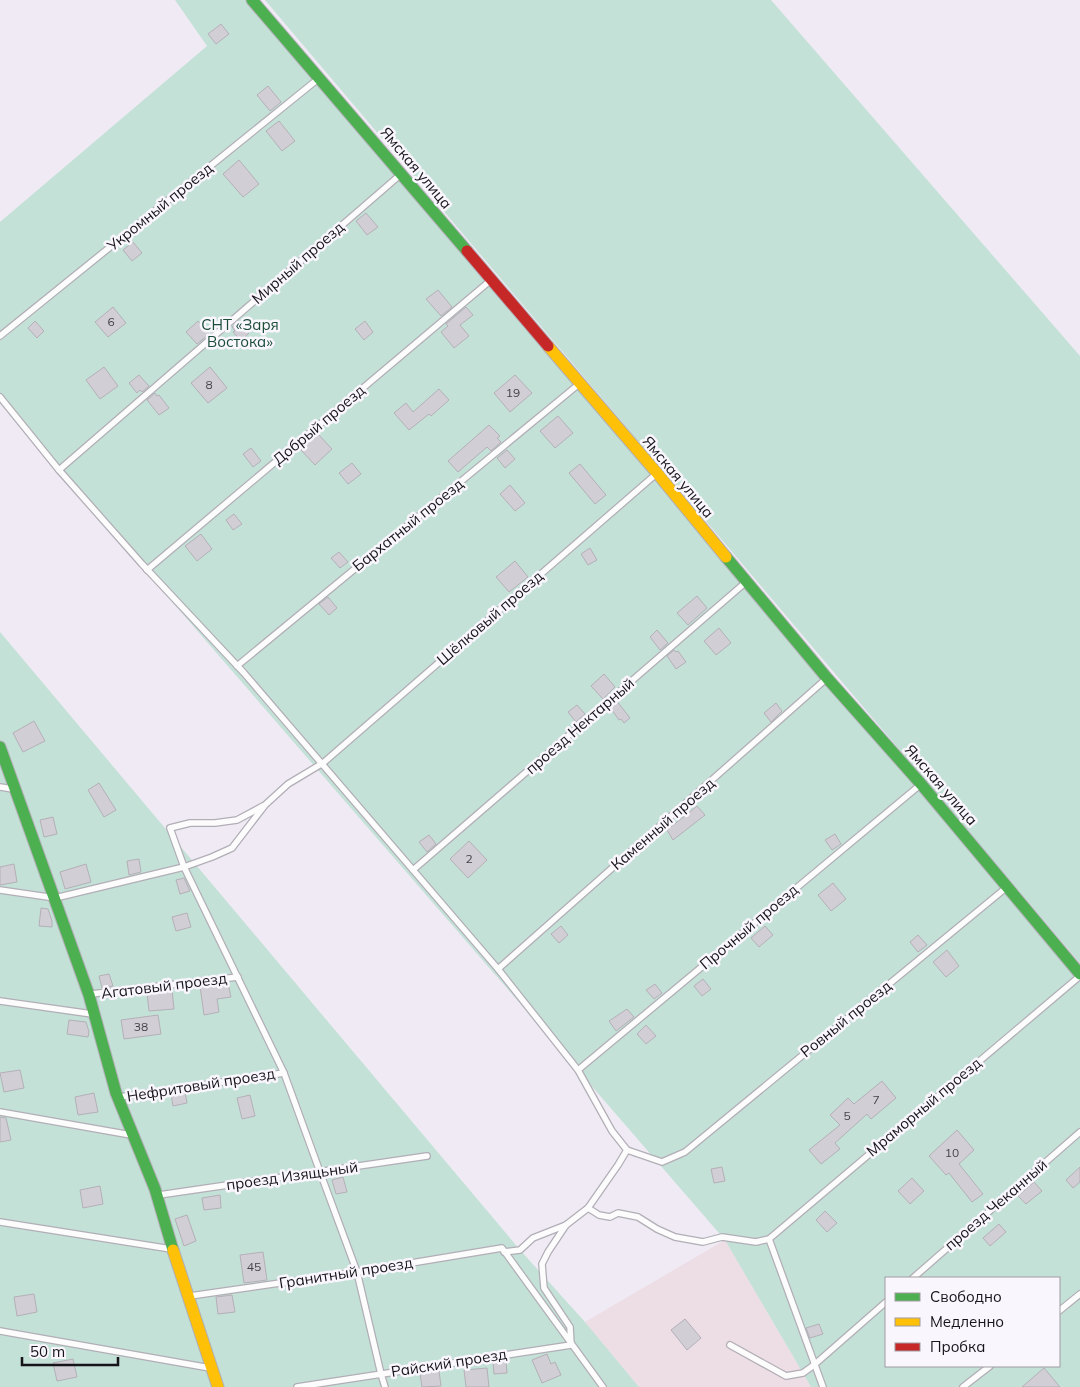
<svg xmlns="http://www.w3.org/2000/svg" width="1080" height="1387" font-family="Mulish,sans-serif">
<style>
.industrial{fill:#eddde4}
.green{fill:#c3e1d6;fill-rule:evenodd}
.building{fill:#d2ced6;stroke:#b4b0b7}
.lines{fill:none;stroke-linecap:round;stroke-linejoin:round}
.lane-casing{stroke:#b2aeb6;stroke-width:8}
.fast-casing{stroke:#b2aeb6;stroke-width:13}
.slow-casing{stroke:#b2aeb6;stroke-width:13}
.jam-casing{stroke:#b2aeb6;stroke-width:13}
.lane{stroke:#fdfcfd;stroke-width:5.5}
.fast{stroke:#4caf50;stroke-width:11}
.slow{stroke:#ffc107;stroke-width:11}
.jam{stroke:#c62828;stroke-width:11}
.labels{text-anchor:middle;stroke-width:5;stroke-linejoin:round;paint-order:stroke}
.number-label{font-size:12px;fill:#454248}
.street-label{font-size:15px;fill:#161319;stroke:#faf6fd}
.park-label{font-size:15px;fill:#1a4d38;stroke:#faf6fd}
</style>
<rect width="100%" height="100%" fill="#efeaf4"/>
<path class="industrial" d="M725 1240 811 1387H639L585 1322Z"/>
<g class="green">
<path d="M175 0H252L1080 974V1387H811L725 1240 0 403V222L207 46ZM886 1278H1059V1366H886Z"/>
<path d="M265 0H771L1080 356V963Z"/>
<path d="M0 632 520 1250 585 1322 639 1387H0Z"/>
</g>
<g class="building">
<path d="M221 24 229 34 216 44 208 34Z"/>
<path d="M268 86 281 102 270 111 257 95Z"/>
<path d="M279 121 295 141 282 151 266 131Z"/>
<path d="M239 160 259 184 243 197 223 174Z"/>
<path d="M366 213 378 227 367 235 356 221Z"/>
<path d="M133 242 142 253 132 261 123 250Z"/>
<path d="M438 290 452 307 441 316 426 299Z"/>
<path d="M113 307 126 323 108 337 95 322Z"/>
<path d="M466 307 473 315 460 325 469 336 454 348 441 332 448 326 446 324Z"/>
<path d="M35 321 44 331 37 338 28 328Z"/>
<path d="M198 321 209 334 197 344 186 332Z"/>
<path d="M239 321 249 333 241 341 233 332 235 331 232 327Z"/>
<path d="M365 321 373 332 364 340 355 329Z"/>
<path d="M104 367 118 386 100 399 86 380Z"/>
<path d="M210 367 227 388 208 403 191 383Z"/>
<path d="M139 375 149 386 142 392 140 390 137 393 129 383Z"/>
<path d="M515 375 532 393 510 412 494 393Z"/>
<path d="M439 389 449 400 431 416 429 414 409 430 394 413 406 403 413 412Z"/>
<path d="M155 393 157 396 159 395 169 408 159 415 147 400Z"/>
<path d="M558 416 573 433 555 448 540 431Z"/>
<path d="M489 425 500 436 497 438 501 442 491 451 487 447 458 472 448 461Z"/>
<path d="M318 434 332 449 315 465 301 450Z"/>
<path d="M251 448 261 461 253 467 243 454Z"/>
<path d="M507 450 515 459 505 468 497 458Z"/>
<path d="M352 463 361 474 348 484 339 473Z"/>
<path d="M580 464 606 495 595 504 569 473Z"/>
<path d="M510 485 525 503 515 511 500 494Z"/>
<path d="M234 514 242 524 233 530 226 520Z"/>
<path d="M201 534 212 549 197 561 185 546Z"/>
<path d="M590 548 597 560 588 565 581 554Z"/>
<path d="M339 552 348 562 340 568 331 558Z"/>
<path d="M515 561 528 577 509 592 496 577Z"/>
<path d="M697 596 707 608 688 625 677 613Z"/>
<path d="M328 597 337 608 329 615 319 604Z"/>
<path d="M719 628 731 643 716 655 704 641Z"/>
<path d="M657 630 668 643 660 650 650 637Z"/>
<path d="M674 650 676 652 678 651 686 662 676 669 667 656Z"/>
<path d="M604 674 615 687 603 699 591 686Z"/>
<path d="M616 700 630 718 624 723 621 719 619 720 609 706Z"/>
<path d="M776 703 782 711 771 722 764 713Z"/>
<path d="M577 705 585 714 576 722 568 712Z"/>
<path d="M34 721 45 741 23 752 13 733Z"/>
<path d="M99 783 116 810 104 817 88 790Z"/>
<path d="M697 806 705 815 673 840 667 830Z"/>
<path d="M53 817 57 834 44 837 40 820Z"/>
<path d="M835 834 841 844 832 850 825 840Z"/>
<path d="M429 835 436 844 427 852 419 842Z"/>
<path d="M469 841 487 860 468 878 450 859Z"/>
<path d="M139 859 141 872 129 875 127 861Z"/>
<path d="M14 864 17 882 0 885V867Z"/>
<path d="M86 864 91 882 65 889 60 872Z"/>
<path d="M184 878 190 891 180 894 176 880Z"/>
<path d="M833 883 846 899 831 911 818 895Z"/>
<path d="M41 908 48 909 52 921V927L39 926Z"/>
<path d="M187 913 191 927 176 931 172 917Z"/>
<path d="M561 926 568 935 559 943 551 934Z"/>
<path d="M765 926 773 935 759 947 751 938Z"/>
<path d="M918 935 927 945 918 952 910 942Z"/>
<path d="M947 950 959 966 946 977 933 962Z"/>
<path d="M109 974 113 986 102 988 99 976Z"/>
<path d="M703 979 711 989 702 996 694 986Z"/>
<path d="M228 983 231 997 217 999 219 1012 204 1015 200 986Z"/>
<path d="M655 984 662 993 654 999 646 990Z"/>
<path d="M172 990 174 1009 149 1011 147 993Z"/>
<path d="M627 1009 634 1017 616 1031 609 1021Z"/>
<path d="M158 1015 161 1034 124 1039 121 1020Z"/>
<path d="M69 1020 86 1022 89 1032 88 1037 67 1034Z"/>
<path d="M646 1025 656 1036 646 1044 637 1034Z"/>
<path d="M20 1070 24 1088 4 1092 0 1073Z"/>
<path d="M882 1081 896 1098 871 1119 867 1114 835 1143 840 1149 821 1164 809 1150 840 1125 830 1115 848 1098 854 1104Z"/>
<path d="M185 1092 187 1103 173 1106 171 1094Z"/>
<path d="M94 1093 98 1112 78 1115 75 1097Z"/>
<path d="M250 1095 255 1116 242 1119 237 1098Z"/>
<path d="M0 1117 6 1118 11 1140 0 1142Z"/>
<path d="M957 1130 974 1150 959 1164 983 1194 972 1202 949 1173 946 1175 929 1156Z"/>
<path d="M722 1167 725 1181 714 1183 711 1169Z"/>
<path d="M1080 1167V1182L1073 1188 1066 1180Z"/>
<path d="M343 1177 347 1192 336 1194 332 1180Z"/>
<path d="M912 1178 924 1191 910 1204 898 1191Z"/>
<path d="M1034 1182 1042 1191 1026 1204 1018 1196Z"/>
<path d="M100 1186 103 1204 83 1208 80 1190Z"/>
<path d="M220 1195 221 1208 204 1210 202 1198Z"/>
<path d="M825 1211 837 1223 827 1232 816 1220Z"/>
<path d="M187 1215 196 1241 184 1246 175 1219Z"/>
<path d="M999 1224 1006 1232 990 1246 983 1238Z"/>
<path d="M263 1252 267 1280 244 1283 240 1255Z"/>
<path d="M34 1294 37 1312 17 1316 14 1297Z"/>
<path d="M232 1295 235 1312 218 1314 216 1297Z"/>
<path d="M685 1319 701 1338 687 1350 671 1330Z"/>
<path d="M819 1324 823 1334 810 1338 806 1328Z"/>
<path d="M547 1354 551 1364 555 1362 561 1375 542 1383 532 1360Z"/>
<path d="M73 1359 77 1377 57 1381 53 1363Z"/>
<path d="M506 1361 507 1373 494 1374 493 1362Z"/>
<path d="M487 1368 489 1387H466L464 1370Z"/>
<path d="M1044 1368 1060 1387H1022Z"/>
<path d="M439 1371 441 1386 422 1387 420 1374Z"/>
</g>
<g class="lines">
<g class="lane-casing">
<g id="lane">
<path d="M0 336 318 79"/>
<path d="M0 397 59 470 142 564 244 673 498 969 578 1070 612 1131 627 1150 662 1162 685 1152 1007 887"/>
<path d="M59 470 400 175"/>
<path d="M147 570 491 280"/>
<path d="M237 666 579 384"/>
<path d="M0 787 13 789"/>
<path d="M263 806 237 820 215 823H190L170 828 184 867 284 1073 320 1172 357 1272 381 1374 385 1387"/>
<path d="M413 870 746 582"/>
<path d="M0 890 55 898 184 867 212 857 232 848 265 805 288 784 323 763 655 475"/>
<path d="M498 969 826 679"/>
<path d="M91 994 238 977"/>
<path d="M0 1001 92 1014"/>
<path d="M578 1070 920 785"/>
<path d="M120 1097 284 1073"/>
<path d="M0 1112 131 1135"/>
<path d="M159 1195 427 1156"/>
<path d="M588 1208 599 1215 610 1217 618 1213 638 1217 657 1229 675 1237 703 1242 722 1237 756 1242 769 1239 1080 976"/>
<path d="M0 1222 171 1249"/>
<path d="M769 1239 823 1387"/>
<path d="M504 1252 520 1250 533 1238 566 1225 588 1208 618 1165 627 1150"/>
<path d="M913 1278 1080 1132"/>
<path d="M190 1296 357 1272 502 1248 603 1387"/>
<path d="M1059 1311 1080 1294"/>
<path d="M0 1331 210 1368"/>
<path d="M730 1345 786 1376 803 1373 814 1365 886 1302"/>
<path d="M297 1387 571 1345 570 1327 544 1288 542 1264 548 1252 566 1225"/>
<path d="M963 1387 990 1366"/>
</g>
</g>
<g class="fast-casing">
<g id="fast">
<path d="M252 0 467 251"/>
<path d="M726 557 827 678 921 784 1080 974"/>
<path d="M0 747 89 995 116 1093 155 1189 173 1250"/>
</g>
</g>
<g class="slow-casing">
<g id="slow">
<path d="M548 346 657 473 726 557"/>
<path d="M173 1250 218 1387"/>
</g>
</g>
<g class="jam-casing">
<path id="jam" d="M467 251 548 346"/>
</g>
<use href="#lane" class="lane"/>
<use href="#fast" class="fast"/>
<use href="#slow" class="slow"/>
<use href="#jam" class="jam"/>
</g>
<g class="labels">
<g class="number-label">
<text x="111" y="326">6</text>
<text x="209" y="389">8</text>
<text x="513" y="397">19</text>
<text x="469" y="863">2</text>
<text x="141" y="1031">38</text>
<text x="876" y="1104">7</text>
<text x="847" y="1120">5</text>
<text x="952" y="1157">10</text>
<text x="254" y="1271">45</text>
</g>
<g class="street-label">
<text transform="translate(416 168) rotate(50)" y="5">Ямская улица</text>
<text transform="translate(160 207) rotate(-39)" y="5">Укромный проезд</text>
<text transform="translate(298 263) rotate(-41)" y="5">Мирный проезд</text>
<text transform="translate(319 425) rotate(-40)" y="5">Добрый проезд</text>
<text transform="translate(678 477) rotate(50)" y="5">Ямская улица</text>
<text transform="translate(408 525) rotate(-39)" y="5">Бархатный проезд</text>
<text transform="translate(490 618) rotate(-41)" y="5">Шёлковый проезд</text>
<text transform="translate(580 726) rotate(-41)" y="5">проезд Нектарный</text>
<text transform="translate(941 785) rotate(49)" y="5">Ямская улица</text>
<text transform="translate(663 824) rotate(-41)" y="5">Каменный проезд</text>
<text transform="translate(749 927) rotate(-40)" y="5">Прочный проезд</text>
<text transform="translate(164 986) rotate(-7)" y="5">Агатовый проезд</text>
<text transform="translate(846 1019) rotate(-39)" y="5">Ровный проезд</text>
<text transform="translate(201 1085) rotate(-9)" y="5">Нефритовый проезд</text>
<text transform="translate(924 1107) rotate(-40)" y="5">Мраморный проезд</text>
<text transform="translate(292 1176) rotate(-8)" y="5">проезд Изящьный</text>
<text transform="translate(996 1205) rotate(-41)" y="5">проезд Чеканный</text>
<text transform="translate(346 1273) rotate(-9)" y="5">Гранитный проезд</text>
<text transform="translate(449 1363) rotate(-9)" y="5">Райский проезд</text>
</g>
<g class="park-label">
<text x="240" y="330">СНТ «Заря<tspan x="240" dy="17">Востока»</tspan></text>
</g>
</g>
<rect x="885" y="1277" width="175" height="90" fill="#faf6fd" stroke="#9f9ba2"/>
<rect x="895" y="1293" width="25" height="8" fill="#4caf50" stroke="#9f9ba2"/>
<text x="930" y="1302" font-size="15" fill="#161319">Свободно</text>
<rect x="895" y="1318" width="25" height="8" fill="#ffc107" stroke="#9f9ba2"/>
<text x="930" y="1327" font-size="15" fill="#161319">Медленно</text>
<rect x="895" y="1343" width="25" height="8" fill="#c62828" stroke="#9f9ba2"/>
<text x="930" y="1352" font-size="15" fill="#161319">Пробка</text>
<path d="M22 1357v8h96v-8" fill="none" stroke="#161319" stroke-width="2.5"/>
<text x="30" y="1357" font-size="15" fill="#161319" stroke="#faf6fd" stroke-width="4" paint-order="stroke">50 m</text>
</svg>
